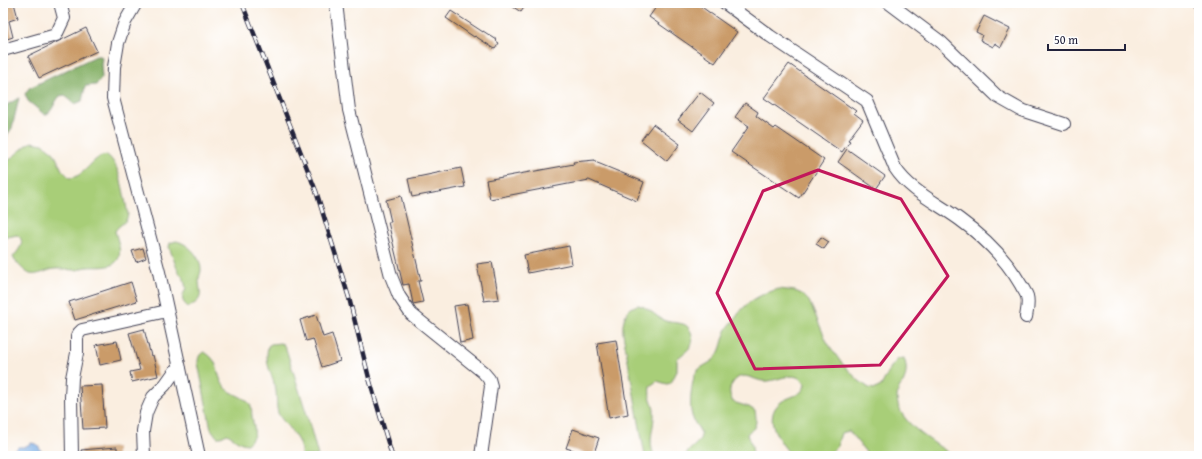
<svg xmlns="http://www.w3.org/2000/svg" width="1202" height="459" font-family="'Gentium Book Plus',serif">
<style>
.green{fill:#a8ce78;stroke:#65785a}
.forest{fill:#86b168;stroke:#546a52}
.water{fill:#77aae3;stroke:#4c668f}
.building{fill:#ca9b69}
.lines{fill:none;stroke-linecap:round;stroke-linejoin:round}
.minor-casing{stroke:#424154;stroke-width:14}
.minor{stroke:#fff;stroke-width:12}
.rail-casing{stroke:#22223b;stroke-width:4.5}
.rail{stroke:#fff;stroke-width:3;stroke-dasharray:9;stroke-linecap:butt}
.marked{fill:none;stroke:#c2185b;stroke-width:3;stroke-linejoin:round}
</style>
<rect width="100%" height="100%" fill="#fff"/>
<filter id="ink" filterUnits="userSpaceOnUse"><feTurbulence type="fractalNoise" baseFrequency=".025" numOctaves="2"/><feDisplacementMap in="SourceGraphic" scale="8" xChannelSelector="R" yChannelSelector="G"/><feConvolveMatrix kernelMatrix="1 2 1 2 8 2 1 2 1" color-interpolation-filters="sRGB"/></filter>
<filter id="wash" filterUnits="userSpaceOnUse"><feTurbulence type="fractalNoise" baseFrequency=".012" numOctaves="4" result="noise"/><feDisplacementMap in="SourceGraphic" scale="16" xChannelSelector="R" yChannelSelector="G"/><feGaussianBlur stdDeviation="0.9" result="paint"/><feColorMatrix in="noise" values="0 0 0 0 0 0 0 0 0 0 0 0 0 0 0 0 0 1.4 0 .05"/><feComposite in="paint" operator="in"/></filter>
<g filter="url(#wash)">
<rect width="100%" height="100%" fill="#faeee0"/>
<g class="green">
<path d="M32 142 43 144 54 153 62 170 70 178C86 177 91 156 107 155 121 165 124 197 128 214 127 224 119 224 115 231 117 239 123 253 117 261 111 269 96 266 87 267 83 267 80 270 76 270 68 270 61 268 54 269 47 270 38 276 30 274 25 272 15 262 13 257 18 251 27 241 17 235L3 238V165L27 145Z"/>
<path d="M176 241C188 243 201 257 201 270 201 273 199 276 199 279 199 293 206 299 188 307 181 301 181 297 186 289L184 279 178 271 169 247 170 243Z"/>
<path d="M779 289 795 291 802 294 809 301 827 342 840 361 858 380 869 388 875 389 881 386 891 367 898 359 904 358C907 366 907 375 903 383 901 385 899 387 898 391 890 420 935 442 953 456H869L849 431 841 433 837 446 828 456H792C780 443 761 417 781 402 789 396 804 396 805 384 796 369 780 380 768 381 754 383 743 367 732 384 728 391 730 396 733 402L749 407 755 411C756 416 757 423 754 428 751 431 748 431 747 435L752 446 753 456H685C688 449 701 443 701 435 701 430 696 426 694 421 688 410 691 389 694 377 697 366 710 365 716 357 722 349 722 340 726 331 728 326 732 323 735 319 745 302 760 294 779 289Z"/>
<path d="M638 305C649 307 654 316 664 320 670 323 677 322 683 324 687 325 689 328 691 332 697 347 685 351 677 359V371L671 383 667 384 657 381 650 386C648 400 654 401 654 411 655 429 647 437 654 456H645L623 333C622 322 625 308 638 305Z"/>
<path d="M280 343 283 344 286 349 307 415 318 456H301C303 438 285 427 278 413 276 407 277 398 276 391 273 374 264 366 268 346L271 344Z"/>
<path d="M204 352C206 353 209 355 211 357 219 365 217 379 225 387 231 394 242 396 248 402 253 406 251 411 252 416 253 428 259 434 247 444 238 443 235 438 227 434L221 437H217L211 429 198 363C198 358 199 354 204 352Z"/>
</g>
<g class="forest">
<path d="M96 56H101L102 58 101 64 102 78 96 85 86 86 85 87 82 101 75 104 64 95 60 96C53 103 54 111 45 115L28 101 25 94 29 88Z"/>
<path d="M19 98 12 128 3 143V107Z"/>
</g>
<path class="water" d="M32 443 38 445 41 451V456H11L18 447H24Z"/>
<g id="blocks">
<g class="building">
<path d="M3 3H14L18 18 9 21 13 37 4 40 3 35Z"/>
<path d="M507 3H527L521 12Z"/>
<path d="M659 3H696L737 32 715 63 649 17Z"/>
<path d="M451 11 483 32V31L497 40 496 41 499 43 495 49 475 36 474 37 446 18Z"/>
<path d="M984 16 1010 29 1001 47 995 43 993 47 980 40 982 35 976 32Z"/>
<path d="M86 28 97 51 39 78 28 56Z"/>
<path d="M789 64 856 111 854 113 863 120 848 140 850 141 842 152 764 98Z"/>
<path d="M700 92 714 103 693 131 678 120Z"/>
<path d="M745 103 758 112 756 116 774 129 776 127 824 160 799 198 731 152 749 126 735 117Z"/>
<path d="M653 124 680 144 667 161 641 140Z"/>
<path d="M847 149 885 176 876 189 838 162Z"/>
<path d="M595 160V162L644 182 637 201 589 180 490 199 486 180 574 164 573 162Z"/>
<path d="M461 168 465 187 412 197 408 179Z"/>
<path d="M401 196 421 281H418L423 302 413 304 409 284 403 285 388 222H391L386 200Z"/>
<path d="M821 237 829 242 824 249 816 244Z"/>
<path d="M569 246 572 264 528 273 524 255Z"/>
<path d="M143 248 146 258 136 262 132 251Z"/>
<path d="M492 262 499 299 484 301 477 264Z"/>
<path d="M131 282 137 301 75 320 69 302Z"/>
<path d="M467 304 473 340 460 343 454 306Z"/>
<path d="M316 315 323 337 332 334 340 361 322 367 313 339 306 341 300 320Z"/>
<path d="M144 329 151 356 153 355 158 376 132 382 130 372 140 370 129 333Z"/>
<path d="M616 340 628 414 609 418 597 343Z"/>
<path d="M117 341 121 360 100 365 96 345Z"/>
<path d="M102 385 105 428 83 429 80 386Z"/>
<path d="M573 429 599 438 593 456 566 448Z"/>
<path d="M117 447V456H82L81 450Z"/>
</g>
</g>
</g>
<g filter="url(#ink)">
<use href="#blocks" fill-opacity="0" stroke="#424154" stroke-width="1"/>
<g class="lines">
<g class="minor-casing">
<g id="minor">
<path d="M136 3 125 22 118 43 114 67 113 98 159 272 199 456"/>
<path d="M336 3 349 110 391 276 399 296 411 314 483 372 489 379 491 386 481 456"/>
<path d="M725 3 770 36 867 101 895 168C910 191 937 203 959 219 984 237 1006 259 1021 285 1023 289 1026 293 1027 296 1029 303 1027 311 1026 317"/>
<path d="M889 3 941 42 998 97 1021 110 1064 124"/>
<path d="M3 50 56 35 64 18 60 3"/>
<path d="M72 456 71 397 72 378 77 353V337L79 333 82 330 91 328 167 311"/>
<path d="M144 456 143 431 146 413 153 397 165 385 175 371 180 369"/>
</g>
</g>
<use href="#minor" class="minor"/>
<g class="rail-casing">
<g id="rail">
<path d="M242 3 316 191 349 298 369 378 392 456"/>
<path d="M1189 3 1199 6"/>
</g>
</g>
<use href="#rail" class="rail"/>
</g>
</g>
<path class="marked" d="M818 170 901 199 948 276 880 365 755 369 717 293 763 191Z"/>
<rect width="1202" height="459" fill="none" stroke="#fff" stroke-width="16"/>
<path d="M1048 44v6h77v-6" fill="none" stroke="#22223b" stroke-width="2"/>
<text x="1054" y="44" font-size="12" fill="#22223b" stroke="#ffffff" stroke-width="3" paint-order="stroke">50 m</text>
</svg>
